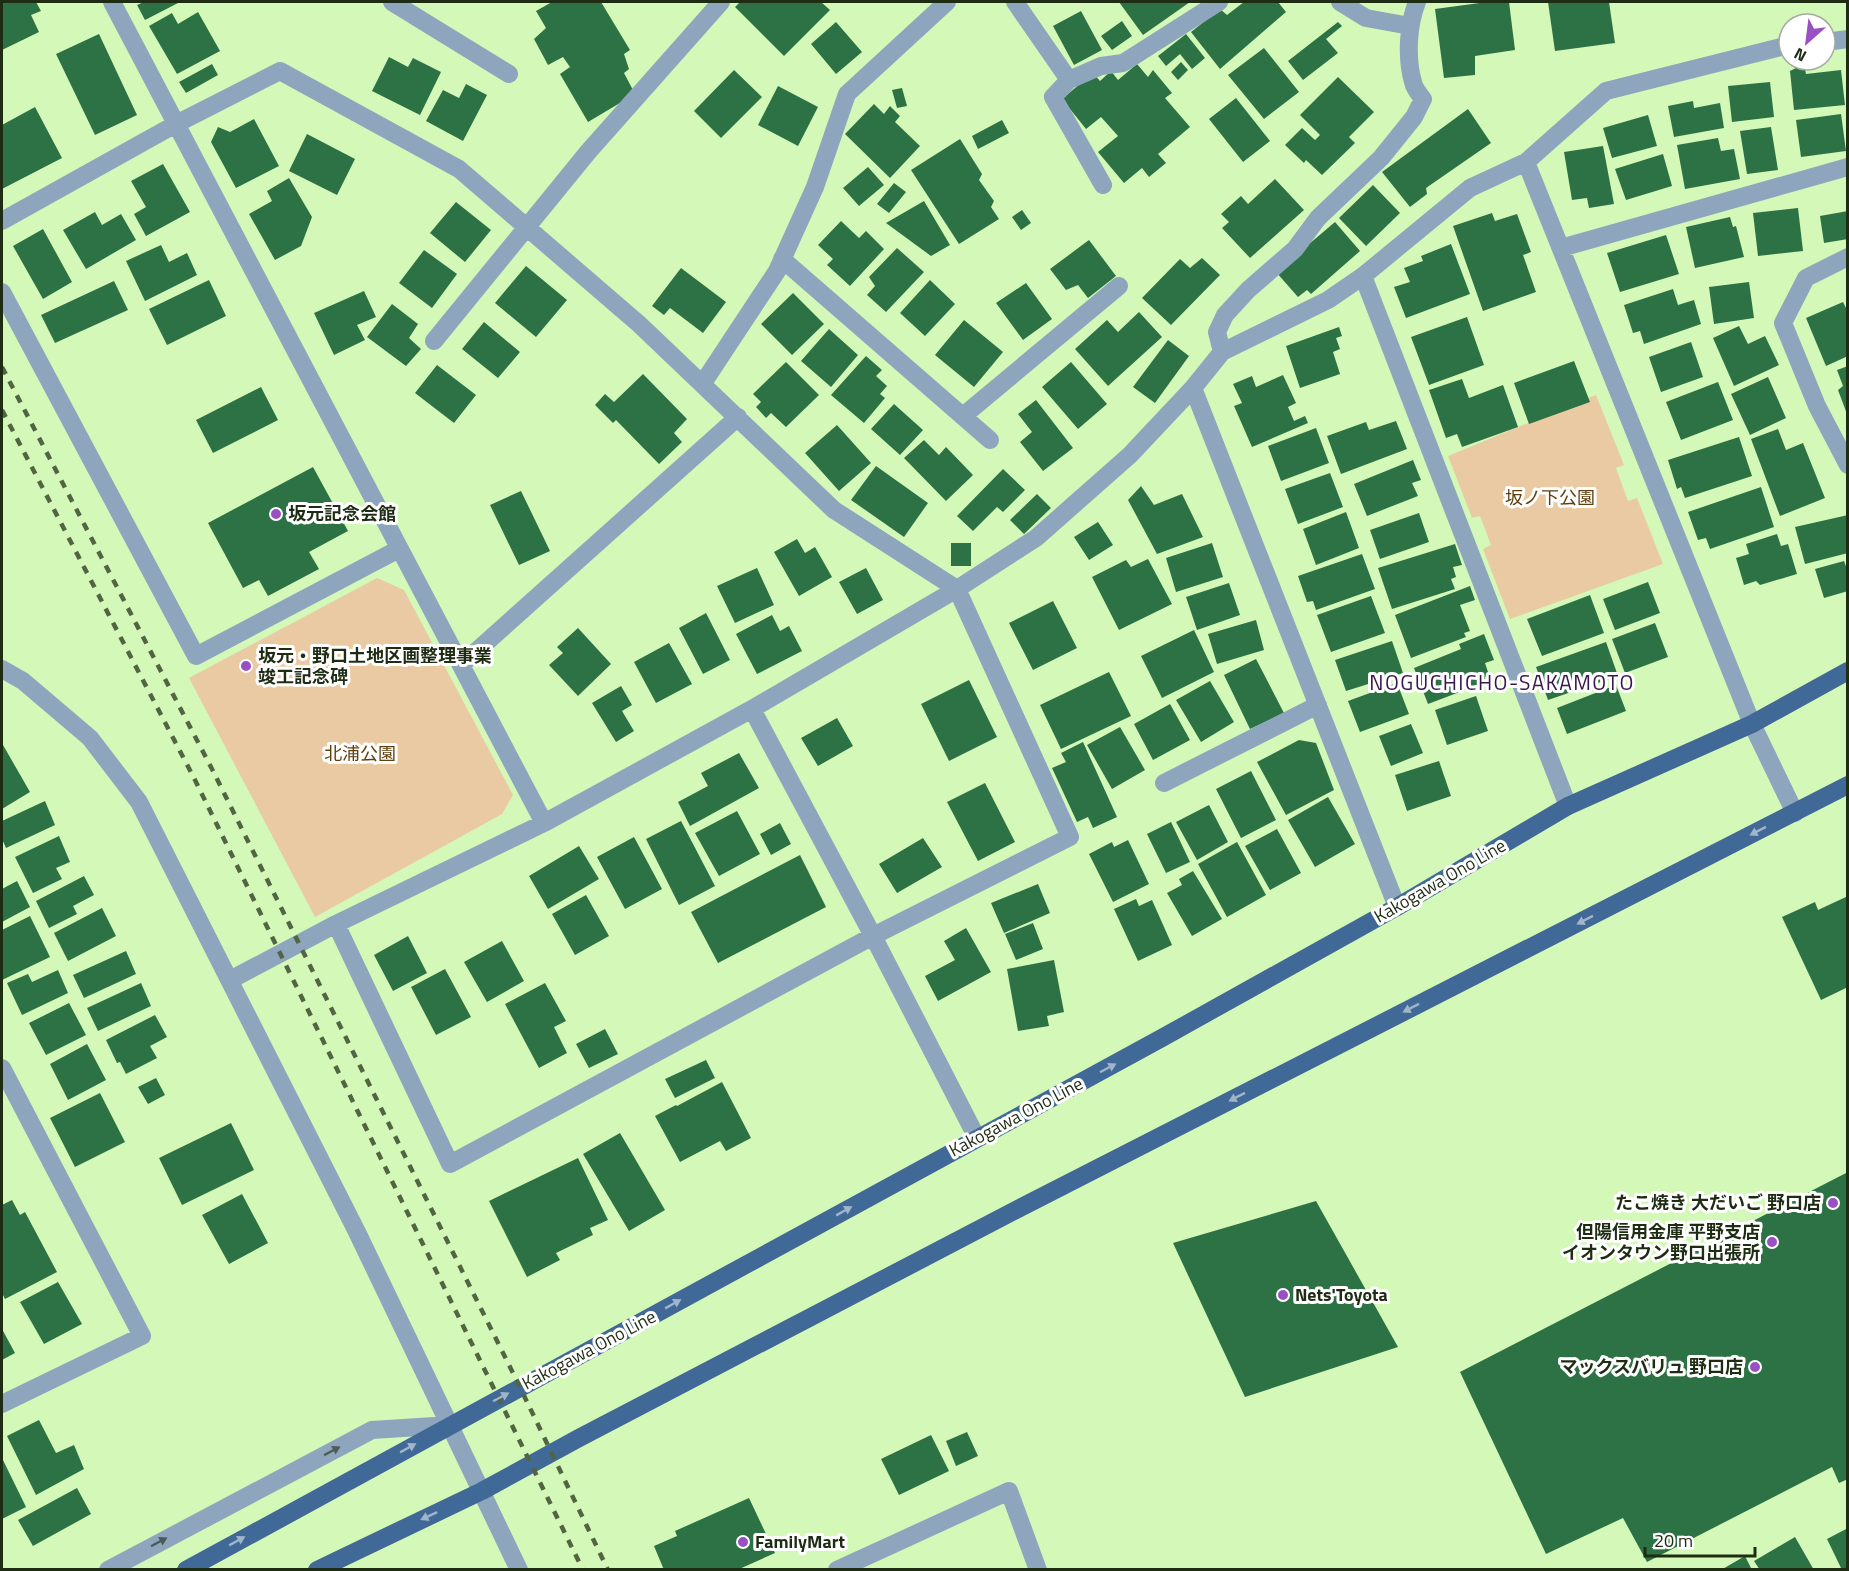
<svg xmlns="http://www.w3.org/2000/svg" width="1849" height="1571" viewBox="0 0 1849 1571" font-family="'Titillium Web','Noto Sans JP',sans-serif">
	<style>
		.green { fill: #eacaa3 }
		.building { fill: #2d7244 }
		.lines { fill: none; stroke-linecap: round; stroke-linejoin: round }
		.minor { stroke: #8ea5be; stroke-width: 18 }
		.major { stroke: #406997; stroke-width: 18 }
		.rail { stroke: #516542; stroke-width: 4.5; stroke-dasharray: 8 8; stroke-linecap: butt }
		.oneway { fill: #a0b4cb }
		.oneway2 { fill: #4b5c58 }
		.poi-dot { fill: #9950c2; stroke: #fff; stroke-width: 2 }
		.labels { text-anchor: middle; stroke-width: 6; stroke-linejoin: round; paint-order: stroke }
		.park-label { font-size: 18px; fill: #613f0c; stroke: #fff }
		.poi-label { font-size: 18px; font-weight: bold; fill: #1f2c14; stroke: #fff; text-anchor: start }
		.street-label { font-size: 18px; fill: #1f2c14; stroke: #fff }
		.quarter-label { font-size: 21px; letter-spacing: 1.5px; fill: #39164c; stroke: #fff }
	</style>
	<rect width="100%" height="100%" fill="#d4f8b8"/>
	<path class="green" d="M1596 395 1624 465 1616 468 1628 501 1637 498 1663 564 1510 619 1483 549 1491 545 1480 516 1472 518 1448 456Z
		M377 578 404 590 513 795 502 814 315 917 189 678Z"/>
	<path class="building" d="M2 2H36L41 11 31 15 39 32 2 50Z
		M144 2H180L145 20 137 5Z
		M552 2H601L630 50 624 54 629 69 624 73 635 94 588 122 560 74 570 67 563 57 548 65 534 39 546 28 536 11Z
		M740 2H821L830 10 784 56 735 7Z
		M1119 2H1190L1143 35Z
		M1244 2H1278L1286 12 1220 69 1191 32 1220 9 1227 15Z
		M1487 2H1509L1515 50 1475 56V75L1444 78 1435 9Z
		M1548 2H1609L1615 43 1555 51Z
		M1081 11 1102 50 1074 65 1053 26Z
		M198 12 220 51 177 74 149 26 172 13 178 24Z
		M1122 21 1132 36 1112 50 1101 36Z
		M836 22 862 52 836 74 811 44Z
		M1338 22 1342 26 1326 39 1338 53 1303 80 1288 61Z
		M99 34 137 115 95 135 56 54Z
		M1186 34 1205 58 1192 69 1180 54 1166 66 1158 56Z
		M1264 48 1299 92 1264 119 1228 75Z
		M389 57 408 67 413 58 441 72 420 115 372 91Z
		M1181 62 1188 70 1178 80 1171 72Z
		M212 64 218 75 186 93 179 82Z
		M1137 64 1148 77 1153 70 1172 93 1165 98 1190 127 1158 154 1166 163 1149 177 1142 168 1124 183 1098 152 1118 136 1101 117 1086 129 1062 99 1093 73 1100 81 1111 71 1118 80Z
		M1804 64 1806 74 1841 70 1845 105 1794 110 1790 71Z
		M734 70 762 97 721 138 694 111Z
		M1338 77 1374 112 1349 137 1355 143 1322 175 1306 160 1304 163 1285 145 1302 128 1315 140 1320 135 1300 115Z
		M1770 82 1774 117 1732 122 1728 86Z
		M466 84 487 95 463 141 426 121 443 90 459 98Z
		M778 86 818 107 798 146 758 125Z
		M902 88 907 106 897 108 892 90Z
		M1236 98 1270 141 1243 162 1209 119Z
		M1693 101 1694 108 1720 103 1724 128 1674 137 1668 106Z
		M874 104 884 114 890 106 900 116 895 122 920 146 890 178 845 134Z
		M35 107 62 158 2 189V125Z
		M1468 109 1491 143 1426 188 1427 194 1410 207 1382 172Z
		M1841 114 1846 151 1801 157 1796 120Z
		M1648 115 1657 146 1612 158 1603 128Z
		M254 119 279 166 236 188 211 142 218 127 230 132Z
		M1002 120 1009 133 978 149 972 136Z
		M1771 127 1778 170 1747 174 1740 131Z
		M307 134 355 159 337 195 289 171Z
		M1718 138 1721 151 1734 149 1740 179 1685 189 1677 145Z
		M960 139 982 174 979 180 994 201 991 207 999 219 959 244 911 170Z
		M1603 146 1614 204 1589 208 1587 198 1572 200 1564 152Z
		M1663 154 1672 186 1626 200 1615 169Z
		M163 164 190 212 146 236 134 214 146 207 131 181Z
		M868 167 884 185 859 206 843 188Z
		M289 178 312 217 301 246 275 260 249 214 272 201 267 191Z
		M1275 179 1304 210 1250 258 1222 228 1229 222 1221 214 1241 196 1248 204Z
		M894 183 906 192 889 213 877 204Z
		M1373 185 1400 213 1366 246 1339 218Z
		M924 201 950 245 931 256 886 223Z
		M456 202 491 230 465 262 430 233Z
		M1798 208 1803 251 1758 256 1753 213Z
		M1022 210 1031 223 1021 230 1012 217Z
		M1848 211V239L1824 243 1820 216Z
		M95 212 102 225 121 214 136 240 86 269 63 230Z
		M1492 213 1495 221 1517 214 1531 252 1523 255 1536 292 1483 311 1453 226Z
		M1730 217 1733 227 1736 226 1744 257 1695 268 1686 227Z
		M841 221 859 238 866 231 884 249 850 286 827 265 833 259 818 245Z
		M1335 222 1360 251 1311 294 1307 290 1298 297 1276 272Z
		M43 229 72 282 43 299 13 246Z
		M1666 235 1679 274 1620 292 1607 253Z
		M1089 240 1116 276 1088 298 1078 285 1066 290 1050 269Z
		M1451 244 1470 294 1406 318 1394 287 1410 282 1404 268 1423 261 1421 256Z
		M161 245 169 262 187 253 197 275 145 301 126 261Z
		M897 248 924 272 886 312 867 295 875 286 869 277Z
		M424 250 457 274 432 308 399 283Z
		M1202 258 1220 275 1171 325 1142 298 1180 259 1190 268Z
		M526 266 567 300 536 337 495 303Z
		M681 268 726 302 703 333 670 308 664 315 652 306Z
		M209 280 226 316 167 345 149 309Z
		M930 280 955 304 925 336 900 313Z
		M114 281 128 310 55 343 41 315Z
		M1749 282 1754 318 1714 324 1709 287Z
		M1026 283 1052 319 1023 340 996 303Z
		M1673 289 1678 305 1694 300 1701 324 1644 344 1640 331 1633 333 1624 305Z
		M364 291 376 317 357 325 365 340 334 355 314 313Z
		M793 293 824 324 792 355 761 324Z
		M1843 302 1848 312V356L1826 366 1806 318Z
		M392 304 418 324 409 338 421 349 406 366 367 337Z
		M1139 312 1162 337 1108 386 1075 349 1107 320 1118 332Z
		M1467 317 1484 365 1429 385 1411 337Z
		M964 320 1003 352 974 387 935 355Z
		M484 322 520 352 498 378 462 349Z
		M1739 326 1748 344 1765 336 1779 365 1734 386 1713 338Z
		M1339 327 1342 336 1336 338 1340 349 1333 352 1340 374 1300 388 1286 346Z
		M829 329 858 355 831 387 801 361Z
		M1168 340 1189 356 1155 403 1133 387Z
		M1691 342 1703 377 1661 392 1649 357Z
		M866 356 882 370 876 376 887 386 880 394 885 398 864 423 831 395Z
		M1574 361 1590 402 1529 424 1514 383Z
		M786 362 819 395 786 427 771 413 766 418 756 407 761 402 753 394Z
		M1071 362 1107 404 1078 429 1042 387Z
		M437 365 476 395 454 423 415 393Z
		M1848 366V414H1847L1838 390 1843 386 1837 370Z
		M643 374 687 419 674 433 682 442 659 464 616 420 613 423 595 405 605 394 614 402Z
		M1283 375 1296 403 1288 407 1294 421 1305 416 1308 423 1252 447 1234 406 1242 403 1233 384 1252 376 1256 387Z
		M1768 377 1786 418 1750 435 1731 394Z
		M1462 379 1469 398 1503 385 1518 427 1462 447 1457 434 1446 438 1429 390Z
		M1718 382 1733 420 1681 440 1666 402Z
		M261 387 278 420 213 453 196 420Z
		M1036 400 1073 448 1043 471 1020 442 1032 432 1018 414Z
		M894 404 923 430 900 455 871 429Z
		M1396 421 1407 449 1341 474 1327 436 1366 422 1369 430Z
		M837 425 871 463 839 491 805 453Z
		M1316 428 1329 463 1281 481 1268 446Z
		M1778 429 1786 450 1803 443 1825 498 1780 516 1751 439Z
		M1739 437 1752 476 1685 498 1681 487 1677 489 1668 460Z
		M924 440 939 455 946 447 973 475 946 501 904 458Z
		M1413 460 1421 480 1412 483 1418 496 1367 516 1354 484Z
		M876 466 928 503 904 537 851 500Z
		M313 467 348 531 309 552 319 569 268 596 259 580 243 588 208 523Z
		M1003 469 1025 490 1003 512 997 507 973 531 957 516Z
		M1330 473 1343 507 1298 524 1285 489Z
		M1141 486 1154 505 1182 494 1203 537 1157 554 1128 500Z
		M1761 487 1774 527 1710 549 1706 538 1698 540 1688 512Z
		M521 491 550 551 519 565 490 505Z
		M1037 494 1051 508 1024 534 1010 520Z
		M1346 512 1359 548 1316 565 1303 529Z
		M1419 513 1429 542 1380 559 1370 530Z
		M1848 515V553L1805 564 1795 527Z
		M1098 522 1113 545 1089 560 1074 537Z
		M1777 534 1781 546 1788 544 1797 574 1760 585 1756 581 1744 585 1736 558 1749 554 1746 544Z
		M797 539 805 553 815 547 832 577 799 596 774 552Z
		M951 543H971V566H951Z
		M1212 543 1223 577 1176 592 1166 558Z
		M1455 544 1462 565 1453 567 1456 577 1451 579 1455 589 1392 609 1378 568Z
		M1362 554 1375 589 1316 610 1313 601 1307 602 1298 576Z
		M1148 559 1172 604 1119 630 1092 577 1126 560 1131 567Z
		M1844 561 1848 572V591L1824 598 1815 569Z
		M757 568 774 605 735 623 717 586Z
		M866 568 883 600 857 614 839 582Z
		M1648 582 1660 613 1615 630 1603 599Z
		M1229 583 1240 615 1197 630 1186 597Z
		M1470 586 1475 600 1460 605 1470 631 1464 633 1466 637 1411 658 1395 615Z
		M1590 595 1604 633 1542 656 1527 619Z
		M1371 596 1385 633 1331 652 1317 615Z
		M1053 601 1077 648 1033 670 1009 623Z
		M706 613 730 660 703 674 679 628Z
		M772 615 780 631 789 626 802 651 757 674 736 634Z
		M1256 620 1264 650 1217 664 1208 634Z
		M1655 623 1668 657 1625 673 1612 639Z
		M578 628 611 664 578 696 549 665 563 653 557 647Z
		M1194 630 1214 672 1162 698 1141 656Z
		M1484 634 1494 660 1485 663 1489 675 1485 677 1486 682 1428 704 1414 668 1461 649 1459 644Z
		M1392 641 1403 673 1346 691 1335 660Z
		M1606 642 1618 676 1548 700 1536 667Z
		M669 643 692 684 656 703 634 662Z
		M1256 659 1284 713 1250 729 1224 675Z
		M1109 672 1131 716 1061 749 1040 705Z
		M969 680 997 737 949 761 921 704Z
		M1210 681 1234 722 1201 742 1176 700Z
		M1397 683 1409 714 1360 732 1348 701Z
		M1616 685 1626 711 1567 734 1557 708Z
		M621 686 632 705 622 711 634 731 616 742 592 703Z
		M1476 696 1488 731 1447 745 1435 710Z
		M1170 704 1190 740 1153 760 1134 724Z
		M837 718 853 746 818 766 801 738Z
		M1411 724 1423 753 1391 766 1379 736Z
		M1120 727 1145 770 1112 789 1087 745Z
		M1299 740 1316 743 1334 790 1286 815 1257 762Z
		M1083 742 1117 817 1093 828 1088 817 1077 822 1052 768 1066 762 1061 753Z
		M3 745 30 792 2 809V746Z
		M739 753 759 788 690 826 678 802 708 786 701 773Z
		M1439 761 1451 796 1407 811 1395 775Z
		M1251 771 1276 820 1241 838 1216 789Z
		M985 783 1015 842 978 861 947 802Z
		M1328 797 1355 844 1315 867 1288 820Z
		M45 801 55 825 6 848 2 839V821Z
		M1209 805 1228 842 1197 860 1176 822Z
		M737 811 760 854 719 876 695 833Z
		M681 821 715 886 679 905 646 839Z
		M1171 822 1190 862 1166 873 1147 834Z
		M780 823 791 844 771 855 760 834Z
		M1277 829 1301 873 1270 890 1245 846Z
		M59 836 70 862 56 868 62 879 33 893 15 857Z
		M634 837 662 889 625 909 597 857Z
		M923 838 942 867 897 893 879 864Z
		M1128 840 1149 884 1113 902 1089 854 1112 842 1114 847Z
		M1237 842 1266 895 1227 917 1198 864Z
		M579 846 599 879 548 909 529 876Z
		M800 855 826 907 718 963 691 912Z
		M1193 871 1222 919 1192 936 1167 893 1182 885 1179 879Z
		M84 876 94 895 73 906 77 914 49 928 36 901Z
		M17 881 30 907 2 922V889Z
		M1038 884 1050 913 1004 933 991 903Z
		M586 895 609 936 575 955 552 914Z
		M1848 896V987L1821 1000 1782 917 1815 902 1818 910Z
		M1136 899 1139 906 1152 900 1172 945 1138 961 1114 909Z
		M102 908 116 936 68 961 54 933Z
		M30 916 50 957 2 980V930Z
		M1033 923 1043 949 1016 960 1005 934Z
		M966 928 991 972 938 1001 925 976 955 960 944 941Z
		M408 936 427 973 393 991 374 955Z
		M502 941 524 981 487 1002 464 962Z
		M126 951 136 974 84 998 73 975Z
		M1054 960 1064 1012 1047 1016 1049 1026 1018 1031 1007 969Z
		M445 969 471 1017 436 1035 411 987Z
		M58 970 68 993 22 1015 7 983 28 974 32 982Z
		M141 983 151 1006 98 1031 87 1008Z
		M545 983 566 1021 554 1027 567 1053 539 1068 505 1004Z
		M69 1003 86 1035 46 1055 29 1023Z
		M155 1015 167 1037 150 1046 157 1058 126 1074 120 1062 117 1063 106 1040Z
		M605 1029 618 1054 589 1068 576 1044Z
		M87 1044 106 1080 68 1100 50 1064Z
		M706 1060 715 1078 675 1098 665 1079Z
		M156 1078 165 1095 148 1104 138 1087Z
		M722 1082 751 1138 726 1151 720 1141 680 1162 655 1116 676 1105 677 1106Z
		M100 1093 125 1142 75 1167 50 1118Z
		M231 1123 254 1170 182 1205 159 1158Z
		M620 1133 665 1210 629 1231 583 1154Z
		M578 1158 608 1220 590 1228 593 1235 556 1253 560 1260 527 1277 489 1201Z
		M1848 1172V1479L1839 1483 1832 1467 1647 1562 1623 1518 1546 1554 1460 1372Z
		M242 1194 268 1243 229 1264 202 1215Z
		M12 1200 20 1215 25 1212 57 1272 5 1299 2 1293V1205Z
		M1316 1201 1398 1347 1245 1397 1173 1243Z
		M58 1282 82 1324 44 1344 20 1302Z
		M2 1329 15 1353 2 1360Z
		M39 1420 56 1453 74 1445 84 1469 36 1495 7 1436Z
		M967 1432 978 1456 956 1466 946 1441Z
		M931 1435 949 1471 899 1495 881 1459Z
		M2 1458 26 1507 2 1519Z
		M77 1488 91 1514 33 1546 18 1520Z
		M749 1498 775 1553 737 1570H664L654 1546 677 1536 675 1531Z
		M1848 1528V1570H1842L1827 1539Z
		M1795 1537 1814 1570H1760L1754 1561Z
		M1745 1556 1752 1570H1721Z"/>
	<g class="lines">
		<path class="minor" d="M112 2 544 823
			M392 2 509 74
			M1015 2 1069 80 1101 66 1123 63 1219 2
			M1340 2 1366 18 1410 26
			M1825 42 1848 39
			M1069 80 1053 97 1103 185
			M1526 162 1752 724 1795 813
			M2 221 176 124 280 71 459 169 639 324 834 510 957 589 1070 837 873 936 450 1164 336 924 544 823 752 709 957 589 1036 538 1130 455 1193 388 1222 352 1328 300 1363 276 1470 188 1526 162 1606 91 1789 45
			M1561 248 1848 167
			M1848 257 1806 278 1783 323 1817 406 1848 465
			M782 259 990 440
			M1363 276 1568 806
			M2 292 196 656 399 549
			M434 341 588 152 721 2
			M1222 352 1217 332 1225 315 1248 290 1295 249 1318 218 1381 158 1414 117 1423 99C1419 94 1414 88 1413 82 1406 57 1408 25 1417 2
			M703 383 777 271 815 187 847 94 947 2
			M1193 388 1397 907
			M963 416 1119 286
			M461 665 738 417
			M2 669 23 681 90 738 139 802 357 1232 519 1570
			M752 709 873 936 977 1138
			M1164 783 1318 705
			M230 980 336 924
			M2 1068 142 1336 2 1404
			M108 1570 372 1430 450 1425
			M837 1570 1009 1491 1038 1570"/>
		<path class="major" d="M186 1570 1160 1039 1397 907 1568 806 1752 724 1848 671
			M317 1570 482 1491 579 1438 1014 1211 1848 785"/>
		<path class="rail" d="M2 367 212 769 516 1379 608 1570
			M2 410 194 778 583 1570"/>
	</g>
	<defs><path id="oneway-solid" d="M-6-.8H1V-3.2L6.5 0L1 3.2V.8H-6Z" transform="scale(1.5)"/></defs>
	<g class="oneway">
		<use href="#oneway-solid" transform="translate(1758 831) rotate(153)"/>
		<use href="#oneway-solid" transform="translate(1585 920) rotate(153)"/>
		<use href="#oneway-solid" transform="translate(1411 1008) rotate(153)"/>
		<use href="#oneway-solid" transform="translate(1108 1068) rotate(-28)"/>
		<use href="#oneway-solid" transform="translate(1237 1097) rotate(153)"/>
		<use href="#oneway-solid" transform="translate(844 1211) rotate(-29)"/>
		<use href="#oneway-solid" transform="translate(673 1304) rotate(-29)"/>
		<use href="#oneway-solid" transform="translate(501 1397) rotate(-28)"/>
		<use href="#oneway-solid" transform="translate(408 1448) rotate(-29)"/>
		<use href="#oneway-solid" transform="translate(429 1516) rotate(155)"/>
		<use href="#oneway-solid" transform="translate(237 1541) rotate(-29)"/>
	</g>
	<g class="oneway2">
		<use href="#oneway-solid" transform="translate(332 1451) rotate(-28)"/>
		<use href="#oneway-solid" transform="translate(159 1542) rotate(-28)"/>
	</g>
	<g class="poi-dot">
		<circle cx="276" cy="514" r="6"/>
		<circle cx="246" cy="666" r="6"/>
		<circle cx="1833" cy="1203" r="6"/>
		<circle cx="1772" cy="1242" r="6"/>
		<circle cx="1283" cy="1295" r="6"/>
		<circle cx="1755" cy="1367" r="6"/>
		<circle cx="743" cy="1542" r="6"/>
	</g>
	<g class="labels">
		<g class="park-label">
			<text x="1550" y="504">坂ノ下公園</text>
			<text x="360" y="760">北浦公園</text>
		</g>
		<g class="poi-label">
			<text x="288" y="520">坂元記念会館</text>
			<text x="258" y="662">坂元・野口土地区画整理事業<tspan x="258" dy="21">竣工記念碑</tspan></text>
			<text x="1821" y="1209" text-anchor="end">たこ焼き 大だいご 野口店</text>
			<text x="1760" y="1238" text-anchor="end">但陽信用金庫 平野支店<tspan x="1760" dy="21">イオンタウン野口出張所</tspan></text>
			<text x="1295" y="1301">Nets'Toyota</text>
			<text x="1743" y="1373" text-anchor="end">マックスバリュ 野口店</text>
			<text x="755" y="1548">FamilyMart</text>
		</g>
		<g class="street-label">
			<text transform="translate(1440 881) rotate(-30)" y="6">Kakogawa Ono Line</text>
			<text transform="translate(1016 1117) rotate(-28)" y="6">Kakogawa Ono Line</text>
			<text transform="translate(589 1350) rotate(-28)" y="6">Kakogawa Ono Line</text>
		</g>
		<g class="quarter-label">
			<text x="1502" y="690">NOGUCHICHO-SAKAMOTO</text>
		</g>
	</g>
	<rect width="1849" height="1571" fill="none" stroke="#1f2c14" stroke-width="6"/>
	<g transform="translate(1807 42) rotate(208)"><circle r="28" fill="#ffffff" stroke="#a5aba1" stroke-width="1.5"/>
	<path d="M0-4.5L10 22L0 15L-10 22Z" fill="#9950c2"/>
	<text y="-9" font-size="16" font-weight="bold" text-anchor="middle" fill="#1f2c14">N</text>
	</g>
	<path d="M1645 1547v9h110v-9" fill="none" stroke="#1f2c14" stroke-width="3"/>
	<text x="1654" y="1547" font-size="18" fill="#1f2c14" stroke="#ffffff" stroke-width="4.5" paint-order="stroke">20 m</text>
</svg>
